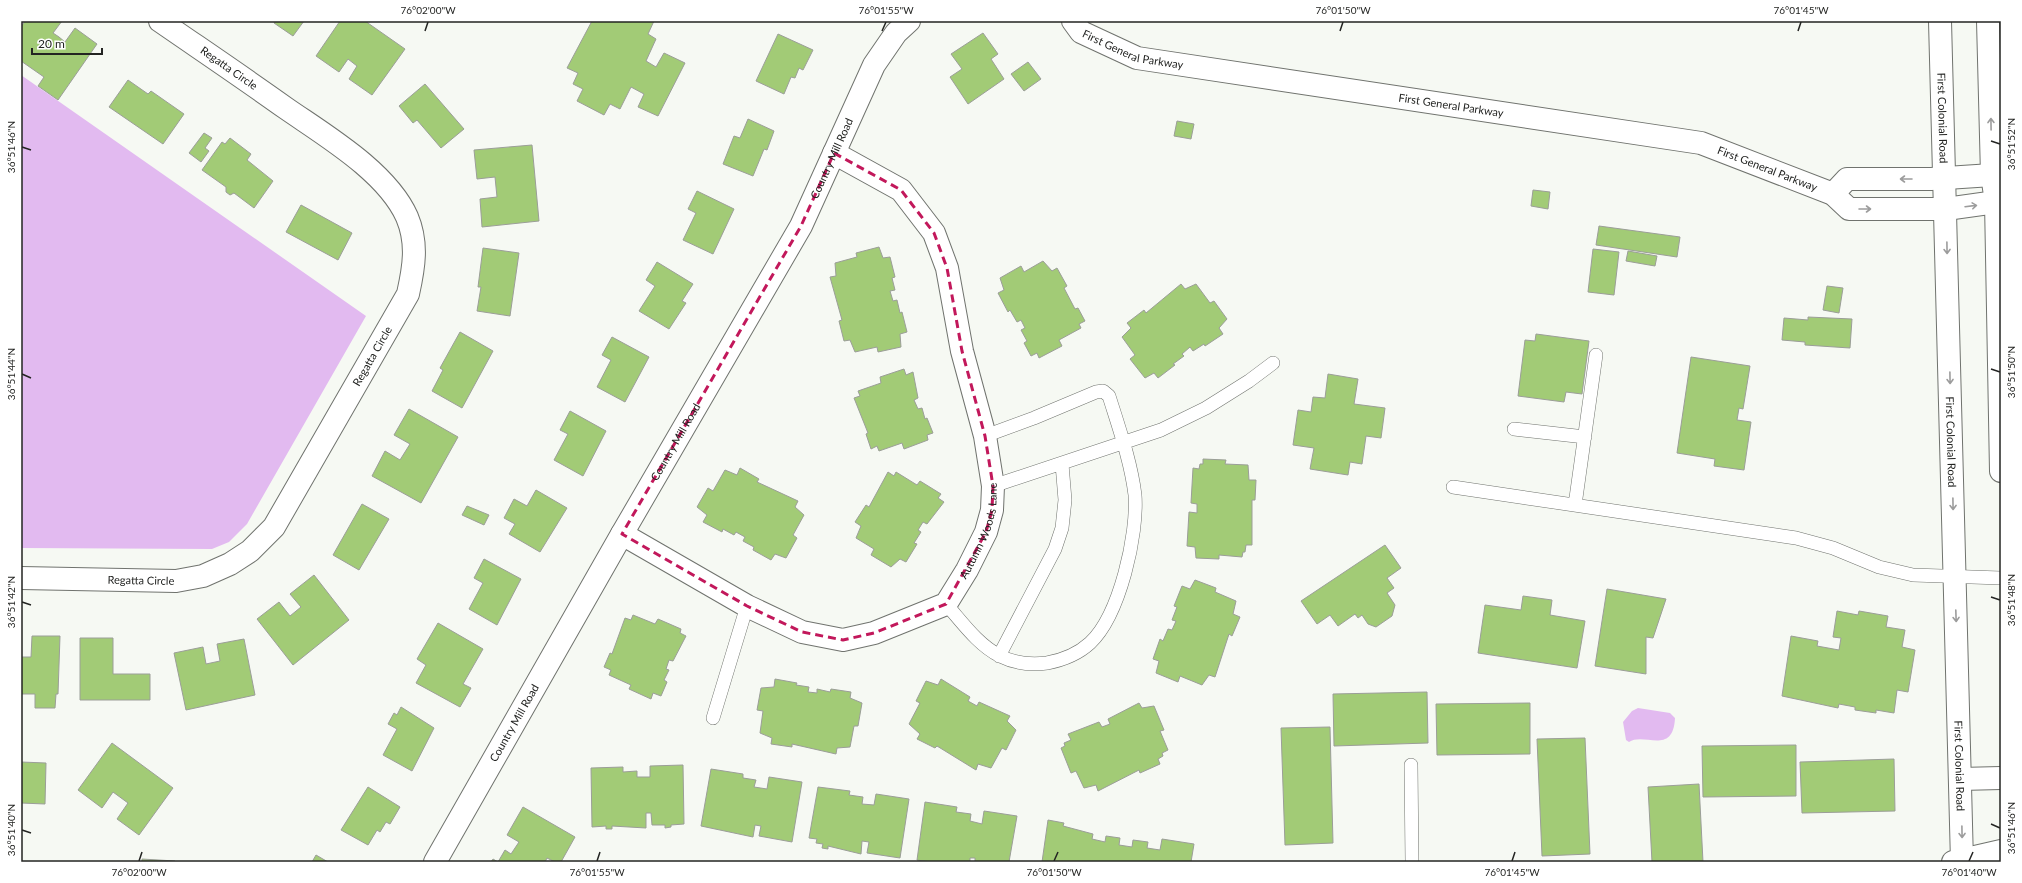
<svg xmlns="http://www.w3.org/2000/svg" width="2022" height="883" viewBox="0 0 2022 883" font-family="Lato,sans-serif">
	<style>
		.green { fill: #e2baf0 }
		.building { fill: #a2cb76; stroke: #9b9e98 }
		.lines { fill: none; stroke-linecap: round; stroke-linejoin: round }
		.lane-casing { stroke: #70736e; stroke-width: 14 }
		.street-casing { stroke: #70736e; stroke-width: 24 }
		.secondary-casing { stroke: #70736e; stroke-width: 24 }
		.lane { stroke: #fff; stroke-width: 13 }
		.street { stroke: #fff; stroke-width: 22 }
		.secondary { stroke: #fff; stroke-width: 22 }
		.oneway { stroke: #9c9c9c }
		.marked { fill: none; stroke: #c2185b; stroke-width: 3; stroke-dasharray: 8 5; stroke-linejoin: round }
		.ticks { fill: none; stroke: #232422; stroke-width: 1.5 }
		.labels { text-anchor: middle; stroke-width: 3; stroke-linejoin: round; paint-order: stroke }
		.street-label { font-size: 11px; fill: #232422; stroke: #fff }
		.neatline { fill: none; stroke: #232422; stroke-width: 1.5 }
		.ticks-label { font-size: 10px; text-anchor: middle; fill: #232422 }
	</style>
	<rect width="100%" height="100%" fill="#f6f9f3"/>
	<path class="green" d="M21 75 366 316 247 524 229 542 212 549 21 548Z
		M1638 708 1670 713 1675 718C1673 756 1644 732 1629 742L1626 740 1623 722 1632 711Z"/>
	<path class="building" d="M25 21H62L53 33 59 37 65 42 75 28 97 44 58 100 38 86 44 77 21 61V27Z
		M275 21H304L293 36 274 23Z
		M340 21H365L405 49 372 95 349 79 357 66 348 59 339 72 316 56Z
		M592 21H654L648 34 656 39 646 61 656 67 664 53 685 63 658 116 638 107 644 94 631 87 620 109 610 104 604 115 577 101 583 89 573 84 578 73 567 68Z
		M983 33 998 54 991 59 1004 79 968 104 950 77 962 69 951 54Z
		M778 34 813 50 803 70 799 68 795 78 791 77 784 94 756 81Z
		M1028 62 1041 79 1024 91 1011 74Z
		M128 80 148 94 151 91 184 114 163 144 109 107Z
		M425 84 464 129 441 148 417 120 413 123 399 106Z
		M748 119 774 131 767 150 764 149 753 176 723 164 734 136 740 138Z
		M1177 121 1194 124 1191 139 1174 136Z
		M204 133 212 138 205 148 209 151 201 162 189 153Z
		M230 138 251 154 247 160 273 181 254 208 234 193 230 195 226 192V187L202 170 222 142 225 144Z
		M532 145 539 221 482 227 480 199 497 197 495 177 477 179 474 150Z
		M1533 190 1550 192 1548 209 1531 206Z
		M697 191 734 209 713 254 683 240 696 213 688 209Z
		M301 205 352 233 338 260 286 232Z
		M1599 226 1680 237 1677 257 1596 245Z
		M879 247 883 258 890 257 895 277 892 278 895 290 890 291 893 301 897 300 900 313 902 312 907 332 900 334 901 347 878 352 877 347 855 352 850 340 844 341 839 321 842 320 830 277 836 276 835 263 857 257 856 253Z
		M483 248 519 253 510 316 477 311 481 287H478Z
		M1593 249 1619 252 1614 295 1588 292Z
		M1628 251 1657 256 1655 266 1626 261Z
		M1043 261 1052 271 1057 268 1067 286 1064 288 1075 309 1078 308 1085 321 1079 324 1081 328 1059 340 1062 346 1039 358 1037 353 1031 356 1024 343 1027 341 1021 330 1025 328 1021 320 1017 322 1010 310 1008 312 998 293 1004 290 1000 278 1021 266 1024 272Z
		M657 262 693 284 682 301 686 303 669 329 639 311 655 286 646 280Z
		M1181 284 1185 289 1196 284 1210 303 1214 301 1227 319 1219 328 1223 334 1205 346 1204 344 1193 351 1190 347 1182 354 1184 356 1173 364 1175 365 1158 378 1154 373 1145 378 1130 359 1135 355 1122 337 1131 328 1127 323 1144 310 1146 313Z
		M1827 286 1843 288 1839 313 1823 310Z
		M1808 317 1852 319 1850 348 1805 345V342L1782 340 1784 318 1808 320Z
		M460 332 493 351 462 408 432 391 443 370 440 368Z
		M1536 334 1589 341 1582 394 1566 392 1564 402 1518 396 1525 340 1535 341Z
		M612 337 649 357 625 402 597 387 611 360 602 355Z
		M1691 357 1750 366 1743 409 1739 408 1737 420 1751 422 1744 470 1714 466 1715 459 1677 453Z
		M904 369 906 375 913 372 918 398 914 400 918 409 922 408 925 419 927 418 933 433 927 435 928 440 904 449 902 443 879 451 877 446 871 449 866 434 868 433 854 398 860 396 858 391 881 383 880 377Z
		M1328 374 1358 379 1354 404 1385 408 1381 438 1366 436 1362 464 1350 462 1348 475 1310 469 1314 448 1293 445 1298 410 1311 412 1313 397 1325 398Z
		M409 409 458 437 421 503 372 476 385 451 400 460 410 444 394 435Z
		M570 411 606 431 583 476 554 460 568 434 560 430Z
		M1203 459 1226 460 1225 464 1248 465 1249 480H1256L1255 500H1252V545H1246L1245 552H1243L1242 557 1219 555V559L1196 558 1195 547 1187 546 1189 512 1197 513V504L1191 503 1193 468 1199 469 1200 464H1203Z
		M740 468 759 479 757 482 798 501 795 507 804 515 793 535 797 538 786 558 775 554 771 560 753 550 754 547 743 541 745 537 736 532 734 535 723 529 722 532 703 522 707 515 697 507 708 488 713 491 725 470 737 475Z
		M888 472 894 476 896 472 917 485 920 481 941 494 938 498 944 502 927 524 923 522 918 530 921 532 914 543 917 544 906 562 900 559 891 567 871 555 874 549 856 538 861 526 855 522 866 505 869 507Z
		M536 490 567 508 540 552 509 534 515 524 504 518 514 499 527 506Z
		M362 504 389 519 359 570 333 555Z
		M467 506 489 515 484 525 462 515Z
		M1385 545 1401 568 1387 578 1394 588 1387 593 1395 605 1392 616 1376 627 1368 624 1362 615 1358 618 1355 614 1338 626 1330 615 1317 624 1301 601Z
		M484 559 521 579 497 625 469 609 483 583 474 578Z
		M314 575 349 620 293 665 257 619 279 602 290 616 301 607 290 594Z
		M1195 580 1216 588 1215 592 1236 601 1233 614 1240 617 1232 636 1229 634 1215 677 1209 675 1202 685 1180 676 1178 682 1156 673 1159 661 1153 659 1160 639 1163 641 1168 629 1172 630 1176 621 1172 620 1177 607 1174 606 1182 586 1190 589Z
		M1607 589 1666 599 1653 638 1646 637V674L1595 666Z
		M1523 596 1552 600 1550 615 1585 621 1577 668 1478 653 1485 605 1521 610Z
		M1837 611 1858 615 1859 611 1888 616 1886 627 1905 630 1902 647 1915 650 1908 692 1897 690 1894 713 1876 710V713L1855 710V707L1839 704 1838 708 1782 696 1791 636 1818 641 1817 646 1839 650 1841 638 1833 637Z
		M633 615 655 624 658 619 681 629 680 633 686 636 673 661 669 660 666 669 669 670 664 680 667 682 661 696 653 693 651 699 629 689 631 685 609 675 611 670 604 667 610 653 612 654 625 618 631 620Z
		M438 623 483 649 463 684 471 688 460 707 416 683 426 665 417 659Z
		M32 636H60L58 694H56L55 708H35V694H21V657H31Z
		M80 638H113V674H150V700H80Z
		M244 639 255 695 186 710 174 653 203 647 206 664 220 661 217 644Z
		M775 679 797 683 796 685 809 687 808 692 817 693V689L830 692 831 689 851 692 850 698 862 703 858 726H854L850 747 837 748 836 754 792 744V747L771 744 772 738 760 733 763 711 757 710 761 688 774 687Z
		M941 679 970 697 968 701 977 706 979 702 1010 716 1007 721 1016 730 1006 750 1002 748 991 768 978 764 976 770 937 746 935 748 917 739 920 734 909 724 920 703 916 701 926 681 938 685Z
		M1427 692 1428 743 1334 746 1333 694Z
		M1139 703 1142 708 1154 706 1164 730 1160 731 1168 750 1162 753 1163 756 1158 759 1160 764 1140 773 1139 770 1098 791 1096 785 1084 788 1076 771 1071 773 1061 748 1065 746 1064 743 1071 740 1068 734 1099 722 1102 727 1110 724 1108 719Z
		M1530 703V754L1437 755 1436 704Z
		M401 707 434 728 412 771 383 755 397 729 388 724 394 713 397 715Z
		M1330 727 1333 843 1285 845 1281 728Z
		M1585 738 1590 854 1542 856 1537 739Z
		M112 743 173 788 139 835 117 819 128 803 113 792 102 808 78 790Z
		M1796 745V796L1703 797 1702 746Z
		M1894 759 1895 811 1802 813 1800 762Z
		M21 762 46 763 45 804 21 803Z
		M683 765 684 824 671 825V827L665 828V825H652L651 813H646V828L612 826V829H606V826L592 827 591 768 623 767V772L637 771V777H650V766Z
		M711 769 743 774V778L756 780 754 787 767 789 769 777 802 782 792 842 759 836 761 826 755 825 753 837 701 826Z
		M1699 784 1703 862H1652L1648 787Z
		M368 787 400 807 390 824 386 822 380 832 377 830 368 845 341 830Z
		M818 787 850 791 849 795 863 797 862 804 874 805 876 794 909 799 900 858 867 853 869 842 862 841 861 854 828 846V849L822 848 823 844 816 843 817 839 809 838Z
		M925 802 957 807 956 812 971 814 970 821 982 824 984 811 1017 816 1009 862H975V858H970V862H931L917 860Z
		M523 807 575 837 561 862H555L547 858 545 862H491L493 859 498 862 505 850 511 854 519 842 507 835Z
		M1048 820 1064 823 1063 826 1093 834 1092 839 1105 842 1106 836 1120 838 1119 845 1132 847 1133 840 1148 842 1147 848 1160 850 1162 839 1194 844 1191 862H1042Z
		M316 855 328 862H312Z
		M142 859 175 861V862H142Z"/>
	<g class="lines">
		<g class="lane-casing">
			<path id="lane" d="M1514 429 1585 437
				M993 486 1161 430 1206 408 1249 381 1273 363
				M1453 487 1796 538 1833 548 1879 567 1913 575 2001 578
				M1575 505 1596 355
				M946 604C962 622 978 645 1000 656 1014 663 1031 665 1047 663 1063 660 1078 654 1090 643 1120 615 1138 534 1135 495 1131 462 1119 428 1109 396L1103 391 1096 392 1034 418 985 436
				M999 656 1055 549 1062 528 1065 500 1062 464
				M713 718 747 606
				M1411 765 1412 862"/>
		</g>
		<g class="street-casing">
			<g id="street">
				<path id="s1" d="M1073 21 1081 32 1137 58 1701 143 1833 194 1849 209H1946L1996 202"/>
				<path d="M1833 194 1847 179H1931L1992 175"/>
				<path id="s2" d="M622 534 747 606 802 632 843 640 874 633 946 604 967 570 986 532 992 510 993 486 985 436 962 351 947 268 934 233 901 190 834 153"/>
				<path id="s3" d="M21 578 176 581 203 576 230 564 250 551 274 527 408 294C414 267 418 243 407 217 387 172 326 136 287 109 245 79 202 50 160 21"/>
				<path d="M1960 779 2001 778"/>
				<path id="s4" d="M435 862 622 534 801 226 874 65 896 33 909 21"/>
				<path d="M1953 862 2001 851"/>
			</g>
		</g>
		<g class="secondary-casing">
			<g id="secondary">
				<path id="s5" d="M1940 21 1962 862"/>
				<path d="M1988 21 1992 175 1996 202 2001 471"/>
			</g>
		</g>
		<use href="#lane" class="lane"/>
		<use href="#street" class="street"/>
		<use href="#secondary" class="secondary"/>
	</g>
	<defs><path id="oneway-shaft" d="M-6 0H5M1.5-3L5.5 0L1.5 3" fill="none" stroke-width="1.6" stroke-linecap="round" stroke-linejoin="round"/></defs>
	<g class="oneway">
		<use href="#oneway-shaft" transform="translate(1991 124) rotate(-91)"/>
		<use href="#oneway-shaft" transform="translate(1906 179) rotate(-180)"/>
		<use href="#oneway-shaft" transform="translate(1971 206) rotate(-7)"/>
		<use href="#oneway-shaft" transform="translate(1865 209)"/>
		<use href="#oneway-shaft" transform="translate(1947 248) rotate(89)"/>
		<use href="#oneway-shaft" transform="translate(1950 378) rotate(89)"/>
		<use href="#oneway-shaft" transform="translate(1953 504) rotate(89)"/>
		<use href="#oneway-shaft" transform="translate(1956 616) rotate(88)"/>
		<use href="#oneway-shaft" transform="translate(1962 832) rotate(89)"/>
	</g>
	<path class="marked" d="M834 153 901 190 934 233 947 268 962 351 985 436 993 486 992 510 986 532 946 604 874 633 843 640 802 632 747 606 622 534 801 226Z"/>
	<path class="ticks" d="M425 31 428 22M882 31 886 22M1340 31 1343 22M1798 31 1801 22M1991 141 2000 144M22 147 31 150M1991 369 2000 372M22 374 31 378M1991 597 2000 600M22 602 31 605M1991 824 2000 828M22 830 31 833M139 861 142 852M597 861 600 852M1054 861 1058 852M1512 861 1515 852M1969 861 1973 852"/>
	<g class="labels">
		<g class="street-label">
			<text dy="4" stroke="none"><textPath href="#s1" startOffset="69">First General Parkway</textPath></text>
			<text transform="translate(229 68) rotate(35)" y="4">Regatta Circle</text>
			<text dy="4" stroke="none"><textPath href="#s1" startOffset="393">First General Parkway</textPath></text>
			<text dy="4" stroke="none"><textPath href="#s5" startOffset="97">First Colonial Road</textPath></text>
			<text dy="4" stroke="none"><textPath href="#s4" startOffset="808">Country Mill Road</textPath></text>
			<text dy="4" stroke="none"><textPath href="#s1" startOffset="717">First General Parkway</textPath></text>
			<text dy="4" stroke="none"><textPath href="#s3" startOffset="467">Regatta Circle</textPath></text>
			<text dy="4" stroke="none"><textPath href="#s5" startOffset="421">First Colonial Road</textPath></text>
			<text dy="4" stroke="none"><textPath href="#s4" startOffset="484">Country Mill Road</textPath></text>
			<text dy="4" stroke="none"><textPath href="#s2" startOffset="438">Autumn Woods Lane</textPath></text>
			<text dy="4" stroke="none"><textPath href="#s3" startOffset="120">Regatta Circle</textPath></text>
			<text dy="4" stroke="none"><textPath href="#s4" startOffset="160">Country Mill Road</textPath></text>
			<text dy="4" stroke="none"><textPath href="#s5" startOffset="745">First Colonial Road</textPath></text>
		</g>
	</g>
	<rect width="2022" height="883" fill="none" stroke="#ffffff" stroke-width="44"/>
	<path d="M32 48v6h70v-6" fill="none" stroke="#232422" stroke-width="2"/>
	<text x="38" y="48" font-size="12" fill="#232422" stroke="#ffffff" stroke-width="3" paint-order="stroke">20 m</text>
	<rect x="22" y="22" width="1978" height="839" class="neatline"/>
	<g class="ticks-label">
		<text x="428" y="14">76°02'00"W</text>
		<text x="886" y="14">76°01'55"W</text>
		<text x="1343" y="14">76°01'50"W</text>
		<text x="1801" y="14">76°01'45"W</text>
		<text transform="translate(2011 144) rotate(-90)" y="4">36°51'52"N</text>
		<text transform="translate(11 147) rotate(-90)" y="4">36°51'46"N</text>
		<text transform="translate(2011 372) rotate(-90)" y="4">36°51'50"N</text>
		<text transform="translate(11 374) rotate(-90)" y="4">36°51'44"N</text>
		<text transform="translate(2011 600) rotate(-90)" y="4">36°51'48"N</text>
		<text transform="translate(11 602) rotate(-90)" y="4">36°51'42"N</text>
		<text transform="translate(2011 828) rotate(-90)" y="4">36°51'46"N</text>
		<text transform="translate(11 830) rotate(-90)" y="4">36°51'40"N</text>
		<text x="139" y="876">76°02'00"W</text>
		<text x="597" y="876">76°01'55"W</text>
		<text x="1054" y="876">76°01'50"W</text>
		<text x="1512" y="876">76°01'45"W</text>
		<text x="1969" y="876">76°01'40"W</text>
	</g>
</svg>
